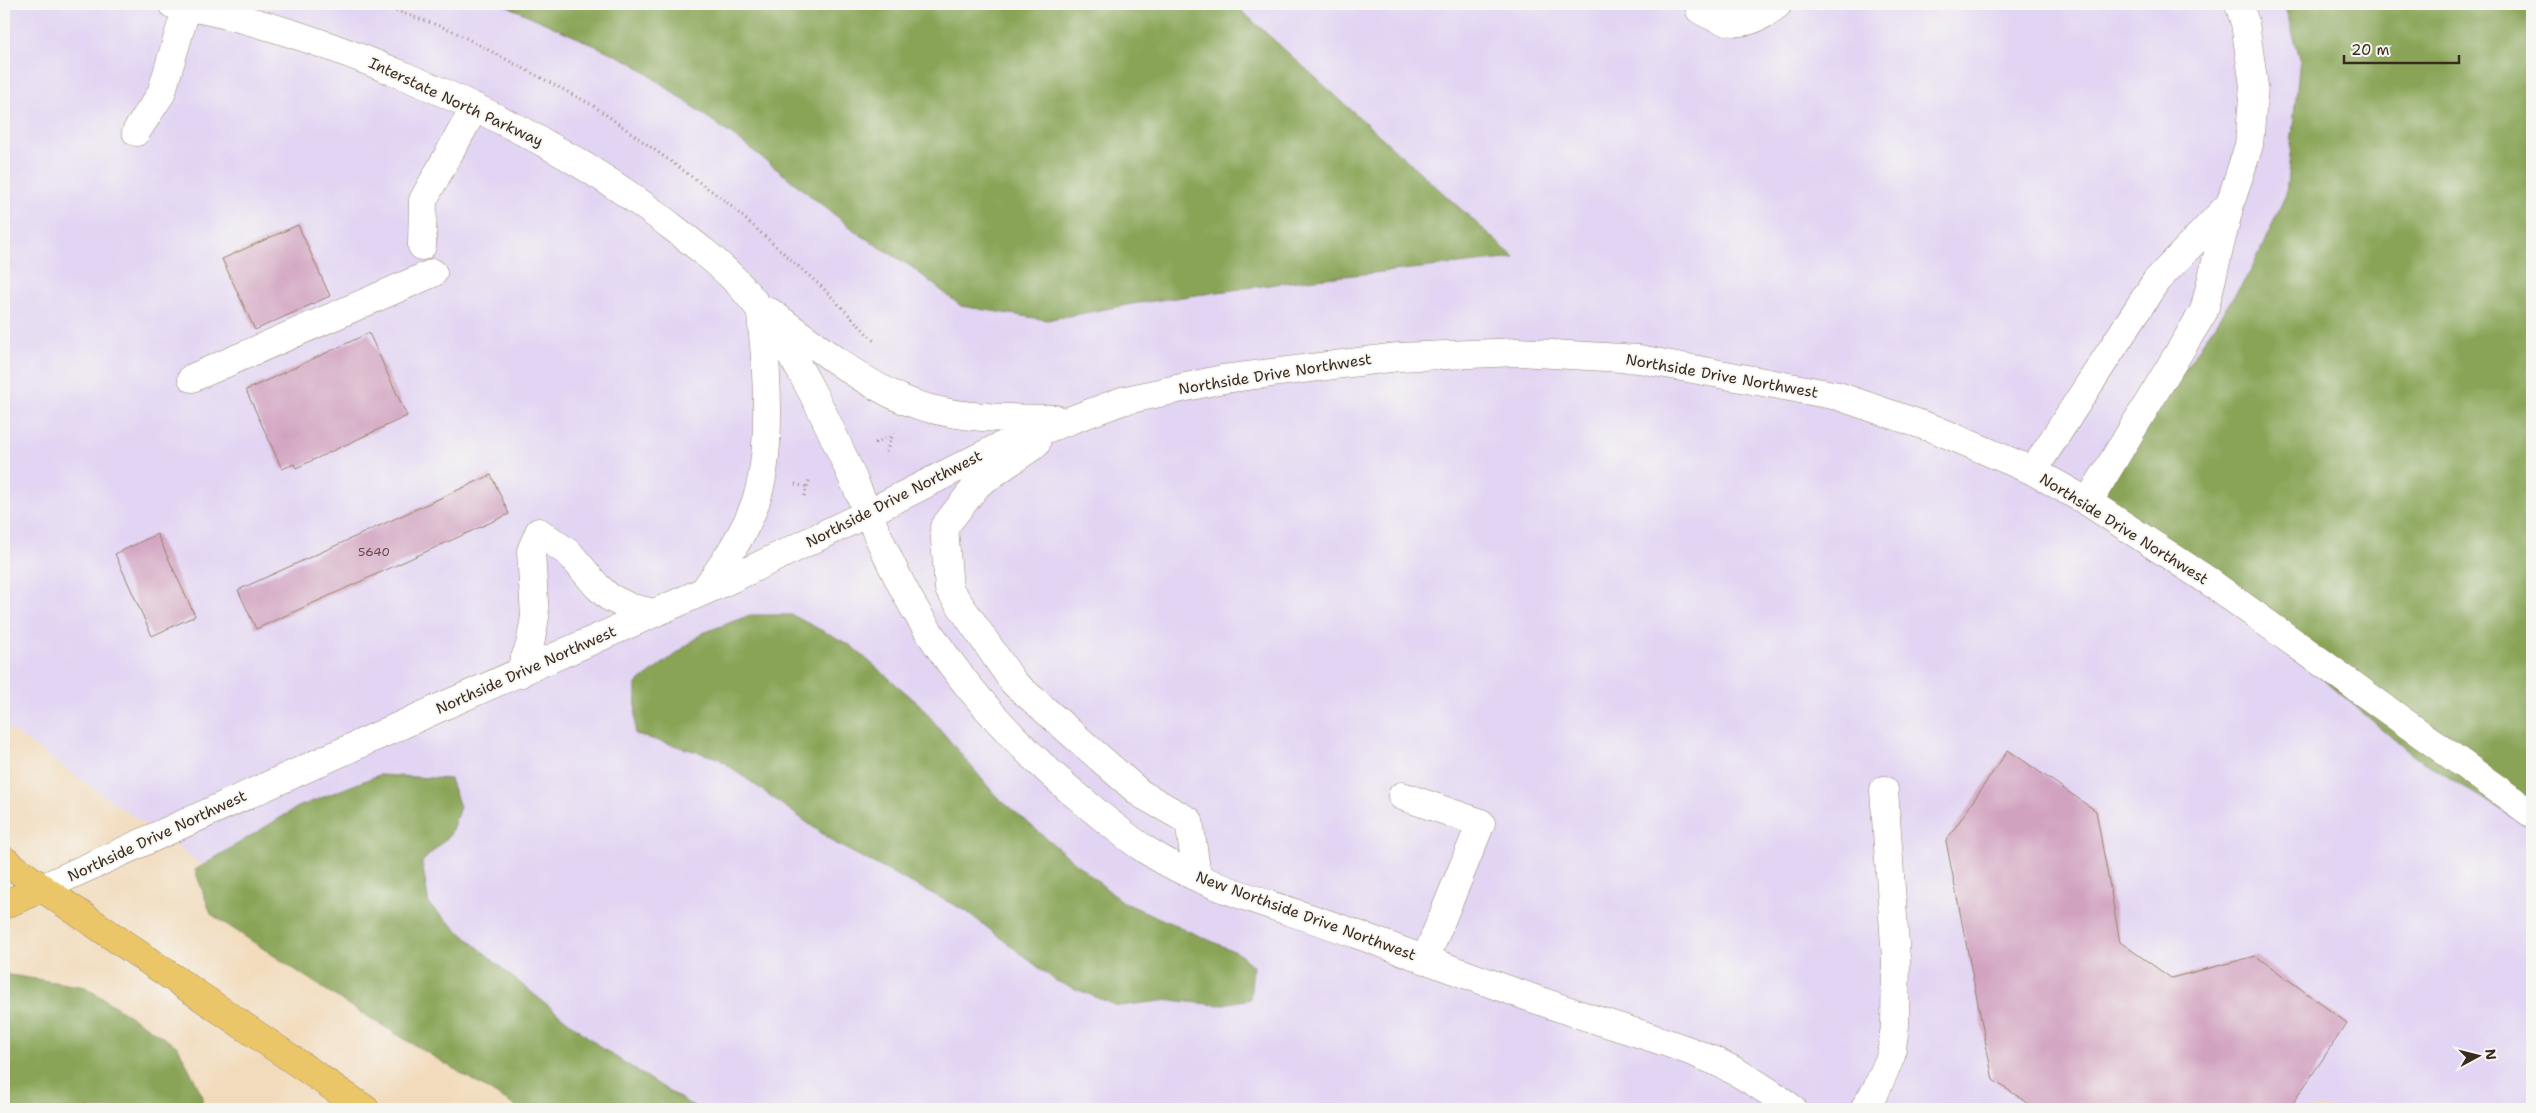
<svg xmlns="http://www.w3.org/2000/svg" width="2536" height="1113" viewBox="0 0 2536 1113" font-family="'Shantell Sans',sans-serif">
	<style>
		.built { fill: #e2d4f3 }
		.forest { fill: #89a456; stroke: #62673a }
		.building { fill: #d1a2c0 }
		.lines { fill: none; stroke-linecap: round; stroke-linejoin: round }
		.minor-casing { stroke: #96826d; stroke-width: 29 }
		.major-casing { stroke: #96826d; stroke-width: 29 }
		.highway-casing { stroke: #96826d; stroke-width: 29 }
		.path { stroke: #96826d; stroke-width: 3; stroke-dasharray: 1 4; stroke-linecap: butt }
		.minor { stroke: #fff; stroke-width: 28 }
		.major { stroke: #ebc669; stroke-width: 28 }
		.highway { stroke: #ebc669; stroke-width: 28 }
		.labels { text-anchor: middle; stroke-width: 4; stroke-linejoin: round; paint-order: stroke }
		.number-label { font-size: 12px; fill: #604846 }
		.street-label { font-size: 15px; fill: #3b2a1e; stroke: #f6f6f2 }
	</style>
	<rect width="100%" height="100%" fill="#f6f6f2"/>
	<filter id="ink" filterUnits="userSpaceOnUse"><feTurbulence type="fractalNoise" baseFrequency=".02" numOctaves="2"/><feDisplacementMap in="SourceGraphic" scale="10" xChannelSelector="R" yChannelSelector="G"/><feConvolveMatrix kernelMatrix="1 2 1 2 8 2 1 2 1" color-interpolation-filters="sRGB"/></filter>
	<filter id="wash" filterUnits="userSpaceOnUse"><feTurbulence type="fractalNoise" baseFrequency=".0096" numOctaves="4" result="noise"/><feDisplacementMap in="SourceGraphic" scale="20" xChannelSelector="R" yChannelSelector="G"/><feGaussianBlur stdDeviation="1.12" result="paint"/><feColorMatrix in="noise" values="0 0 0 0 0 0 0 0 0 0 0 0 0 0 0 0 0 1.4 0 .05"/><feComposite in="paint" operator="in"/></filter>
	<g filter="url(#wash)">
		<rect width="100%" height="100%" fill="#f2dbbc"/>
		<path class="built" d="M4 4H503L631 62 750 148 859 234 913 268 961 306 1047 320 1132 304 1297 281 1515 258 1234 4H2284L2300 58 2286 194 2252 269 2415 757 2532 828V1109H548L4 725Z"/>
		<path class="forest" d="M503 4H1234L1515 258 1297 281 1132 304 1047 320 961 306 913 268 859 234 750 148 631 62Z
			M2284 4H2532V828L2415 757 2103 492 2252 269 2286 194 2300 58Z
			M750 615H792L850 645 919 704 996 796 1121 901 1238 953 1253 966 1250 999 1218 1005 1170 1000 1118 1006 1056 981 966 911 838 845 718 758 635 734 636 684 703 633Z
			M379 775 450 779 460 807 450 835 422 862 429 905 511 976 603 1049 697 1109H520L347 1004 211 914 195 870 298 807Z
			M4 974 85 987 178 1047 203 1097 200 1109H4Z"/>
		<g id="blocks">
			<path class="building" d="M298 225 330 296 255 330 222 259Z
				M369 333 407 416 296 468 294 464 282 469 246 390Z
				M491 475 509 514 256 629 238 590Z
				M157 534 195 616 152 636 115 554Z
				M2008 750 2096 811 2120 942 2171 978 2256 956 2347 1023 2289 1109H2037L1993 1080 1946 841Z"/>
		</g>
	</g>
	<g filter="url(#ink)">
		<use href="#blocks" fill-opacity="0" stroke="#96826d" stroke-width="1"/>
		<g class="lines">
			<g class="minor-casing">
				<path id="minor" d="M172 4C253 17 331 45 407 77 495 114 581 158 658 216 685 237 713 257 737 282 767 314 792 353 812 392 849 461 874 537 913 606 957 682 1021 751 1089 806 1107 821 1126 837 1146 850 1209 891 1286 908 1356 934 1430 961 1503 989 1578 1014 1620 1028 1664 1040 1705 1057 1736 1069 1766 1089 1793 1109
					M1700 10C1730 27 1751 27 1778 4
					M136 132 161 94 187 6
					M422 246 423 200 475 107
					M770 312C812 343 856 379 904 400 951 420 1006 418 1056 419
					M192 378 433 273
					M1036 444 978 484 944 527 949 589 1014 683 1141 794 1189 821 1197 876
					M2033 471 2156 281 2229 205
					M2088 502 2204 311 2230 204 2249 145 2254 86 2245 23 2239 4
					M704 591C722 565 741 539 753 509 774 459 767 369 761 315
					M519 674 530 645 535 617 531 551 539 532 570 554 597 586 609 597 629 607 654 613
					M1402 796 1481 823 1425 960
					M42 888 450 703 727 581 868 513 1001 446 1122 401 1223 379 1398 357 1518 352 1639 359 1838 396 1937 430 2033 471 2088 502 2207 580 2532 814
					M1864 1109 1876 1090 1891 1056 1895 1026 1896 959 1884 790"/>
			</g>
			<g class="major-casing">
				<path id="major" d="M4 905 42 888 365 1109"/>
			</g>
			<g class="highway-casing">
				<path id="highway" d="M4 860 42 888"/>
			</g>
			<path class="path" d="M377 4 451 30 594 106 724 200 824 289 876 343
				M875 443 892 435
				M886 452 894 432
				M795 484 807 487
				M804 496 810 478"/>
			<use href="#minor" class="minor"/>
			<use href="#major" class="major"/>
			<use href="#highway" class="highway"/>
		</g>
	</g>
	<g class="labels">
		<g class="number-label">
			<text x="374" y="556">5640</text>
		</g>
		<g class="street-label">
			<text transform="translate(456 102) rotate(25)" y="5">Interstate North Parkway</text>
			<text transform="translate(1275 374) rotate(-9)" y="5">Northside Drive Northwest</text>
			<text transform="translate(1722 376) rotate(10)" y="5">Northside Drive Northwest</text>
			<text transform="translate(894 499) rotate(-27)" y="5">Northside Drive Northwest</text>
			<text transform="translate(2124 529) rotate(32)" y="5">Northside Drive Northwest</text>
			<text transform="translate(526 670) rotate(-24)" y="5">Northside Drive Northwest</text>
			<text transform="translate(157 836) rotate(-25)" y="5">Northside Drive Northwest</text>
			<text transform="translate(1306 916) rotate(20)" y="5">New Northside Drive Northwest</text>
		</g>
	</g>
	<rect width="2536" height="1113" fill="none" stroke="#f6f6f2" stroke-width="20"/>
	<g transform="translate(2478 1056) rotate(83)" stroke="#f6f6f2" stroke-width="4" paint-order="stroke">
	<path d="M0-4L9 19L0 12L-9 19Z" fill="#3b2a1e"/>
	<text y="-8" font-size="14" font-weight="bold" text-anchor="middle" fill="#3b2a1e">N</text>
	</g>
	<path d="M2344 55v8h115v-8" fill="none" stroke="#3b2a1e" stroke-width="2.5"/>
	<text x="2351" y="55" font-size="15" fill="#3b2a1e" stroke="#f6f6f2" stroke-width="4" paint-order="stroke">20 m</text>
</svg>
